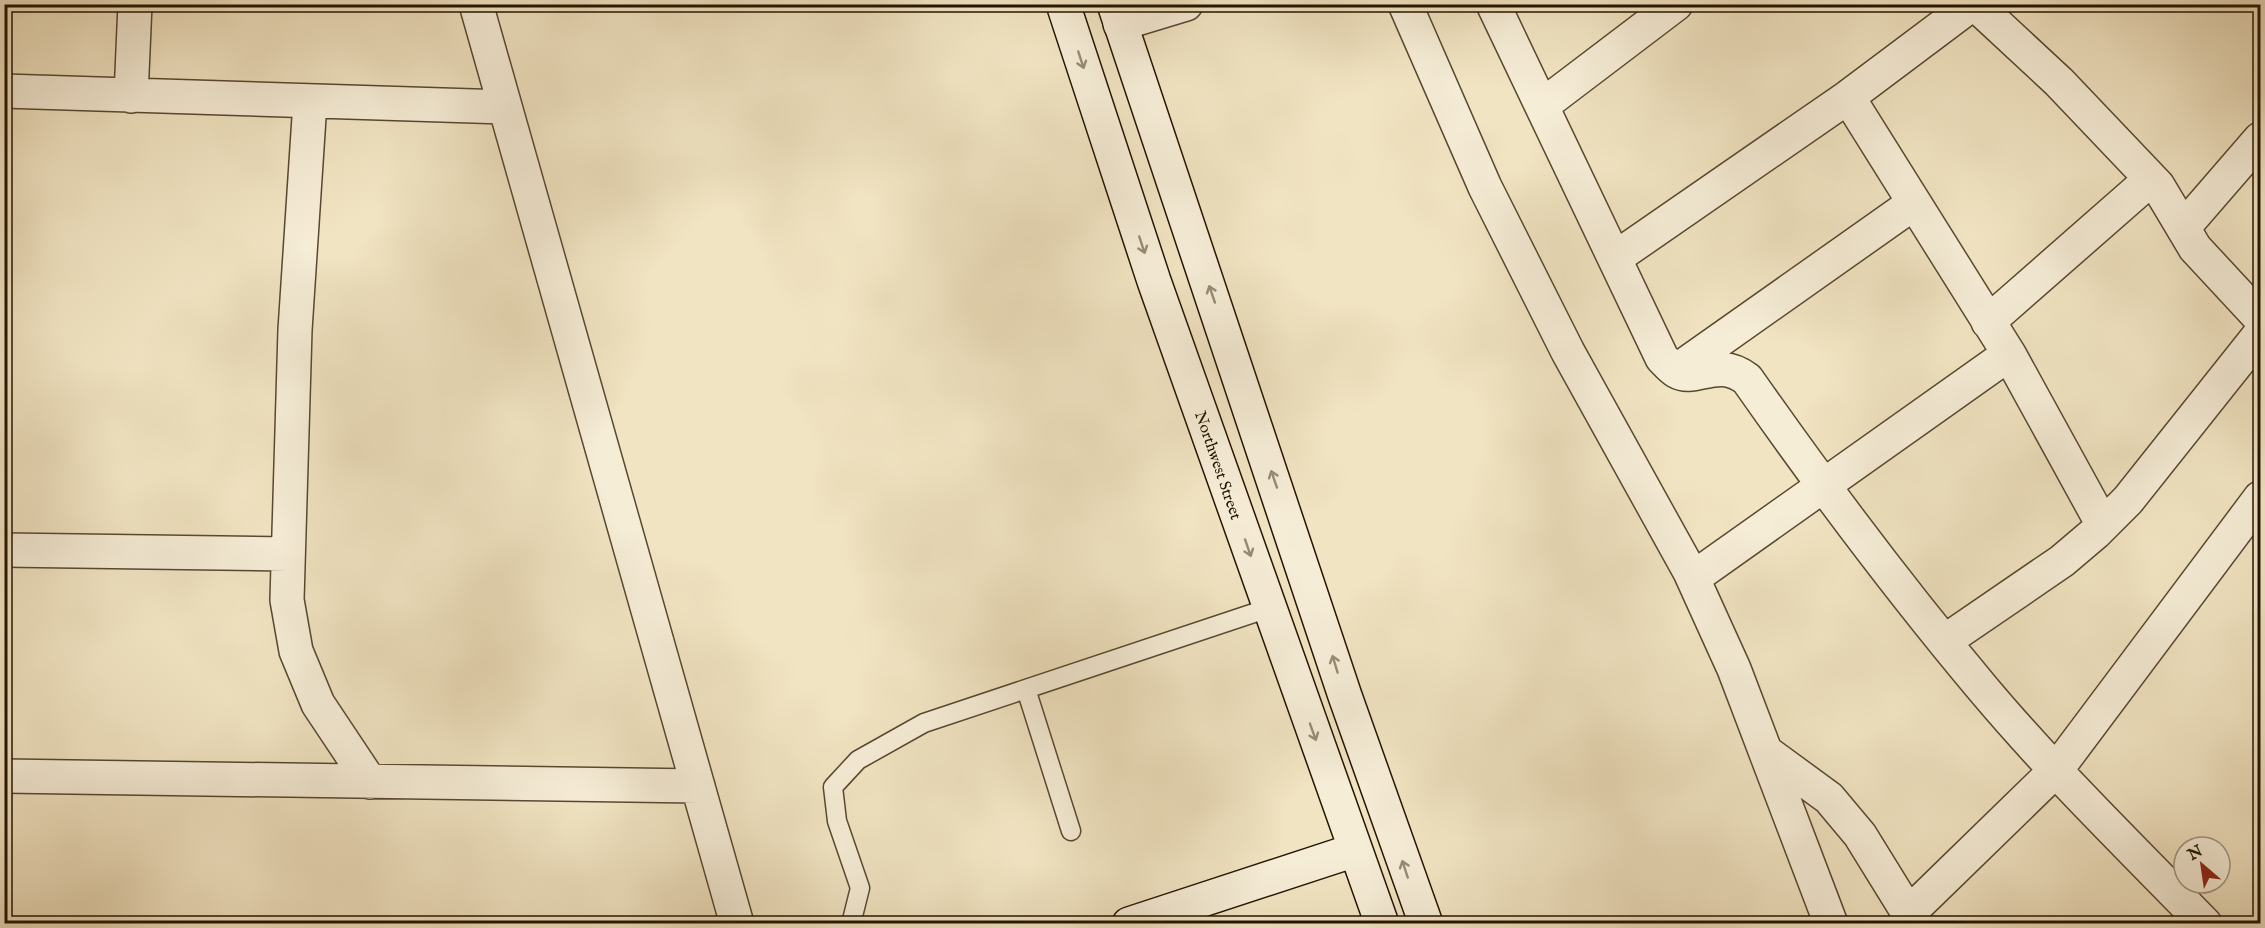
<svg xmlns="http://www.w3.org/2000/svg" width="2265" height="928" viewBox="0 0 2265 928" font-family="'IM FELL English',serif">
	<style>
		.lines { fill: none; stroke-linecap: round; stroke-linejoin: round }
		.lane-casing { stroke: #584830; stroke-width: 21 }
		.street-casing { stroke: #584830; stroke-width: 36 }
		.secondary-casing { stroke: #251400; stroke-width: 36 }
		.lane { stroke: #f6edd7; stroke-width: 18 }
		.street { stroke: #f6edd7; stroke-width: 33 }
		.secondary { stroke: #f6edd7; stroke-width: 33 }
		.oneway { stroke: #988b76 }
		.labels { text-anchor: middle; stroke-width: 4.5; stroke-linejoin: round; paint-order: stroke }
		.street-label { font-size: 16px; fill: #251400; stroke: #f6edd7 }
	</style>
	<rect width="100%" height="100%" fill="#f1e4c2"/>
	<filter id="stains"><feTurbulence type="fractalNoise" baseFrequency=".00333" numOctaves="4"/><feColorMatrix values="0 0 0 0 .2 0 0 0 0 .09 0 0 0 0 .02 0 0 0 .5 -.17"/></filter>
	<radialGradient id="worn" r=".72"><stop offset=".6" stop-color="#630" stop-opacity="0"/><stop offset="1" stop-color="#630" stop-opacity=".3"/></radialGradient>
	<g class="lines">
		<g class="lane-casing">
			<path id="lane" d="M1026 689 1071 831
				M851 924 860 888 837 821 833 787 858 760 924 723 1269 608"/>
		</g>
		<g class="street-casing">
			<path id="street" d="M476 4 737 924
				M1405 4 1485 187 1568 352 1690 572 1734 669 1831 924
				M1493 4 1662 358C1666 362 1671 368 1676 371 1696 383 1717 356 1747 379 1822 486 1900 590 1984 690 2053 772 2130 847 2205 924
				M1975 4 2059 82 2158 186 2195 248 2260 318
				M1120 24 1186 4
				M4 91 505 107
				M131 96 135 4
				M1848 97 2009 354 2103 525
				M310 102 295 330 287 600 296 651 318 704 370 782
				M1543 105 1676 4
				M2183 228 2260 139
				M1615 258 1848 97 1972 4
				M1988 322 2151 179
				M1676 371 1914 203
				M4 550 288 554
				M1693 578 2009 354
				M1945 641 2062 561 2095 533 2128 500 2260 334
				M1766 752 1829 798 1860 835 1915 924
				M4 776 698 786
				M1909 913 2057 769 2260 498"/>
		</g>
		<g class="secondary-casing">
			<path id="secondary" d="M1063 4 1154 281 1382 924
				M1114 4 1345 696 1426 924
				M1129 924 1355 850"/>
		</g>
		<use href="#lane" class="lane"/>
		<use href="#street" class="street"/>
		<use href="#secondary" class="secondary"/>
	</g>
	<defs><path id="oneway-shaft" d="M-6 0H5M1.5-3L5.5 0L1.5 3" fill="none" stroke-width="1.6" stroke-linecap="round" stroke-linejoin="round" transform="scale(1.5)"/></defs>
	<g class="oneway">
		<use href="#oneway-shaft" transform="translate(1081 60) rotate(72)"/>
		<use href="#oneway-shaft" transform="translate(1142 245) rotate(72)"/>
		<use href="#oneway-shaft" transform="translate(1212 294) rotate(-109)"/>
		<use href="#oneway-shaft" transform="translate(1274 479) rotate(-109)"/>
		<use href="#oneway-shaft" transform="translate(1248 548) rotate(71)"/>
		<use href="#oneway-shaft" transform="translate(1335 664) rotate(-107)"/>
		<use href="#oneway-shaft" transform="translate(1313 732) rotate(70)"/>
		<use href="#oneway-shaft" transform="translate(1405 869) rotate(-108)"/>
	</g>
	<g class="labels">
		<g class="street-label">
			<text transform="translate(1219 465) rotate(71)" y="6">Northwest Street</text>
		</g>
	</g>
	<rect width="2265" height="928" fill="none" stroke="#f1e4c2" stroke-width="24"/>
	<rect x="6" y="6" width="2253" height="916" fill="none" stroke="#251400" stroke-width="3"/>
	<rect x="12" y="12" width="2241" height="904" fill="none" stroke="#251400" stroke-width="1.5"/>
	<g transform="translate(2202 865) rotate(331)"><circle r="28" fill="#f6edd7" stroke="#a29681" stroke-width="1.5"/>
	<path d="M0-4.5L10 22L0 15L-10 22Z" fill="#8f2418"/>
	<text y="-9" font-size="16" font-weight="bold" text-anchor="middle" fill="#251400">N</text>
	</g>
	<rect width="100%" height="100%" filter="url(#stains)"/>
	<rect width="100%" height="100%" fill="url(#worn)"/>
</svg>
